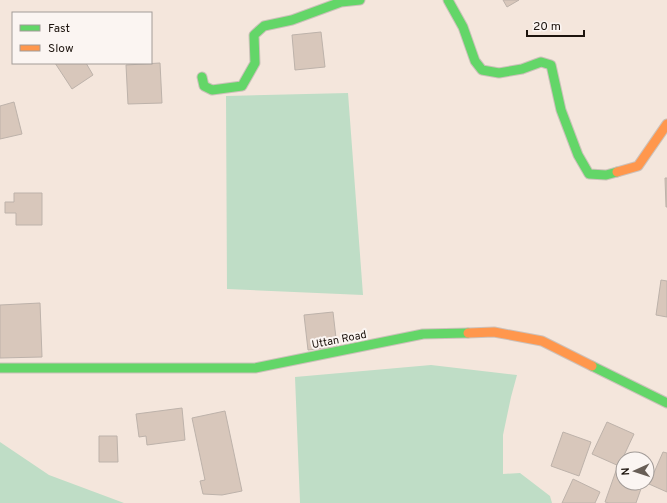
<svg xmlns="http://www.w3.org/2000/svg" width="667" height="503" viewBox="0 0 667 503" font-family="Overpass,sans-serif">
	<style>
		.green { fill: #bfddc6 }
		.building { fill: #d8c7bb; stroke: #bdb2aa }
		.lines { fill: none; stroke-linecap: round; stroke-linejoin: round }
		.fast-casing { stroke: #ccc1ba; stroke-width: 11 }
		.slow-casing { stroke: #ccc1ba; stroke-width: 11 }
		.fast { stroke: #63d668; stroke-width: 9 }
		.slow { stroke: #ff974d; stroke-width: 9 }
		.labels { text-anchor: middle; stroke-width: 4; stroke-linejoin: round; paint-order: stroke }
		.street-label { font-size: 11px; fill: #1d140e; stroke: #fbf5f2 }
	</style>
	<rect width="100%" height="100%" fill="#f4e6dc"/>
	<path class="green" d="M348 93 363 295 227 289 226 96Z
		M431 365 517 375 511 397 503 435V474L520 473 550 496 552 503H300L295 377Z
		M0 442 49 475 124 503H0Z"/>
	<path class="building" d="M503 0H519L507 7Z
		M321 32 325 67 295 70 292 35Z
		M55 63H86L93 75 72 89Z
		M160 63 162 103 128 104 126 65Z
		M14 102 22 134 0 139V106Z
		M665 178H667V207H666Z
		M14 193H42V225H16V213H5V202H14Z
		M661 280 667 281V317L656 315Z
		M40 303 42 357 0 358V305Z
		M333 312 337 347 308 350 304 315Z
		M182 408 185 440 147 445 146 436 139 437 136 414Z
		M225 411 242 491 222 495 203 494 200 481 205 480 192 418Z
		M607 422 634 434 619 466 592 454Z
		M563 432 591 442 579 476 551 466Z
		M99 436H117L118 462H99Z
		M663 452 667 453V492L649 484Z
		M617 468 623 470V483H643L636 503H609L605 502Z
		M573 479 600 492 595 503H562Z"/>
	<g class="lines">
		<g class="fast-casing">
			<path id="fast" d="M448 0 463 27 475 61 482 70 499 73 522 69 541 62 551 65 561 110 578 155 589 174 606 175 617 172
				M202 77 204 86 212 90 242 86 255 63 254 35 264 26 292 20 341 2 360 0
				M592 366 667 403
				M0 368H255L423 334 468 333"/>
		</g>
		<g class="slow-casing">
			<path id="slow" d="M617 172 638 166 667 124
				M468 333 494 332 542 341 592 366"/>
		</g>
		<use href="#fast" class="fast"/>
		<use href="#slow" class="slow"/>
	</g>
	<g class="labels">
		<g class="street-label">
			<text transform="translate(339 339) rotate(-11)" y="4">Uttan Road</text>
		</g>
	</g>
	<rect x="12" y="12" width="140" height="52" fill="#fbf5f2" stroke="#a29b97"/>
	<rect x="20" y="25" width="20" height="6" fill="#63d668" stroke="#a29b97"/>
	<text x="48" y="32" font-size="12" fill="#1d140e">Fast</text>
	<rect x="20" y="45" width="20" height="6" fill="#ff974d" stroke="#a29b97"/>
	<text x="48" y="52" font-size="12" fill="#1d140e">Slow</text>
	<g transform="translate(635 471) rotate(267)"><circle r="19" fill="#fbf5f2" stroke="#a29b97"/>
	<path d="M0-3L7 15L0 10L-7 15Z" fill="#685e56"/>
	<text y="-6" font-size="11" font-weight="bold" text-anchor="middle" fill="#1d140e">N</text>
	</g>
	<path d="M527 30v6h57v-6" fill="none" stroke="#1d140e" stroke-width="2"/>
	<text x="533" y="30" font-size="12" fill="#1d140e" stroke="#fbf5f2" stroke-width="3" paint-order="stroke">20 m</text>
</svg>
